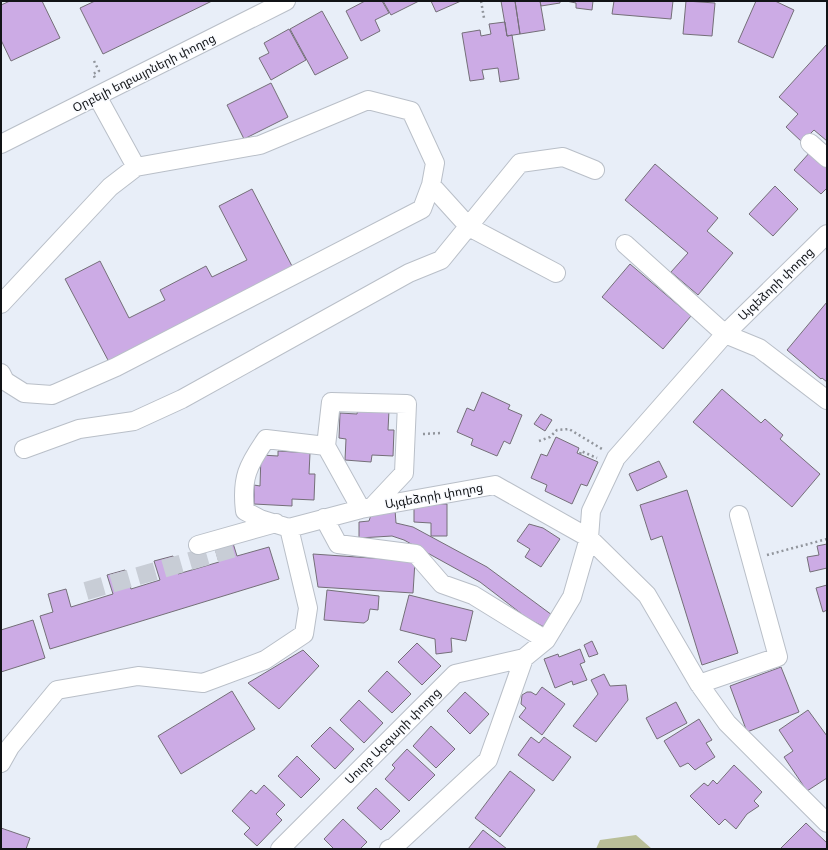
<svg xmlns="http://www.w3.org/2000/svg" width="828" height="850" viewBox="0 0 828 850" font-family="Spectral,'Noto Sans Armenian',serif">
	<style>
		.green { fill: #b9bf98 }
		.building { fill: #ccabe5; stroke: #746f78 }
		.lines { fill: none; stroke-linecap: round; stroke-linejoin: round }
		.minor-tunnel { stroke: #c8cdd6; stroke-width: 18; stroke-dasharray: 18 9; stroke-linecap: butt }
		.minor-casing { stroke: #b9bfc8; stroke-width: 20 }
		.path { stroke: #91959c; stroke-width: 2.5; stroke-dasharray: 2 3; stroke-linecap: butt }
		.minor { stroke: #fff; stroke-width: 18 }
		.labels { text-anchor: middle; stroke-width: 3; stroke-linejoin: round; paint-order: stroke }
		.street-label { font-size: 12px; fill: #111316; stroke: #f9fbff }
	</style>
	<rect width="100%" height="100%" fill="#e8eef8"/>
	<path class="green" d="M636 835 652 849H596L600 840Z"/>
	<path class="building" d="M10 1H42L60 38 11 61 1 40V5Z
		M95 1H212L103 54 80 8Z
		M365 1H382L389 13 375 20 380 31 361 41 346 11Z
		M383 1H419L391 15Z
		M431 1H461L436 12Z
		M501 1H515L520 34 507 36Z
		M515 1H540L545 30 520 34Z
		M540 1H560V3L541 6Z
		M566 1H593L592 10 576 8V3Z
		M614 1H673L671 19 612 14Z
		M686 1 715 3 712 36 683 34Z
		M756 1H775L794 10 773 58 738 42Z
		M322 11 348 58 315 75 290 29Z
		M505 22 507 36 512 35 519 79 500 82 498 68 482 70 484 79 470 81 462 33 480 30 481 36 491 34 489 24Z
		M289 29 306 60 271 80 259 58 269 53 264 43Z
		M827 44V141L814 130 802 142 786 127 798 114 779 97Z
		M271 83 288 117 244 139 227 105Z
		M811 151 827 166V188L821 194 794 170Z
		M655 164 718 218 707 231 733 253 698 295 671 272 688 253 625 200Z
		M775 186 798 209 773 236 749 214Z
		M252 189 293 268 109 362 65 279 100 261 129 318 165 300 160 290 206 266 212 277 247 260 219 206Z
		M630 264 691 316 663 349 602 297Z
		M827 302V382L822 378 821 379 787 350Z
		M722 389 761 423 765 419 783 435 780 439 820 474 792 507 693 422Z
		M482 392 510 405 508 409 522 415 510 444 504 441 497 456 471 445 473 439 457 432 467 408 474 411Z
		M358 408 389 410 388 430H394L393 456 372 455 371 462 345 460 346 439 339 438 340 413 357 414Z
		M541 414 552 420 545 431 534 424Z
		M556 437 579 448 577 453 598 462 587 486 581 484 572 504 545 491 547 485 531 478 541 454 547 456Z
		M278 451 310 453 309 474H315L314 500 292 499V506L254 504V485L260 486 261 455 278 456Z
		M659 461 667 477 637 491 629 474Z
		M687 490 738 653 702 665 662 536 651 540 640 505Z
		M432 504H447V536H431V523L414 522V507Z
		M395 510 396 523 413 527 487 567 552 615 544 627 527 618 480 582 404 540 392 536 359 538V522L369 521 371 515Z
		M529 524 543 528 560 539 541 567 525 557 530 549 517 541Z
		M232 540 237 556 269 547 279 579 50 649 40 616 53 612 48 594 66 589 71 607 113 594 107 575 125 570 131 589 160 580 154 561 173 556 178 574 219 562 214 545Z
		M827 544V568L810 572 807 557 819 555 817 546Z
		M313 554 415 561 413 593 318 587Z
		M827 585V610L823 612 816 588Z
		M327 590 379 596 378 610 370 609 368 620 364 623 324 620Z
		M409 595 473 611 466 641 451 638 452 652 436 654 435 639 400 630Z
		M33 620 45 658 1 672V630Z
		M592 641 598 654 589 657 584 645Z
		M417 643 441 666 422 685 398 662Z
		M580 649 585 662 580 664 587 680 573 685 572 681 555 688 544 659 558 654 559 657Z
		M303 650 319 666 279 709 248 683Z
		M781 667 799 712 747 732 730 686Z
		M387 671 411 694 392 713 368 691Z
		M604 674 610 686 626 685 628 700 596 742 573 726 598 694 591 680Z
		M542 687 565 704 542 735 519 717 526 708 521 704 522 695 527 692H531L536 695Z
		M232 691 255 729 181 774 158 736Z
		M465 692 489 714 470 734 447 711Z
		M359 700 383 723 364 743 340 720Z
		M676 702 687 723 657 739 646 718Z
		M808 710 827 736V778L807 791 784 757 793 751 779 730Z
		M699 719 712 740 706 743 715 757 695 770 688 763 680 767 664 741Z
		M431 726 455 749 436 768 413 746Z
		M330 727 354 749 335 769 311 746Z
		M531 737 539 743 544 737 571 757 553 781 518 755Z
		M407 749 435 775 409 801 385 779 395 768 392 765Z
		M297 756 320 779 301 798 278 776Z
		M734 765 762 792 754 801 759 806 747 814 736 829 725 819 719 825 690 796 704 783 708 786 713 780 717 784Z
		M510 771 535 790 500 837 475 818Z
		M264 785 285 805 276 814 282 820 257 846 244 834 250 828 232 811 251 790 256 794Z
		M376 788 400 811 381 830 357 808Z
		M343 819 367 842 360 849H334L324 839Z
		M806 823 827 843V849H780Z
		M1 828 30 838 26 849H1Z
		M483 830 507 849H468Z"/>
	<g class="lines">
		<path class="minor-tunnel" d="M86 591 235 548"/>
		<g class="minor-casing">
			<path id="minor" d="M97 96 136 167
				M810 143 827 158
				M1 144 286 1
				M431 185 469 227 556 273
				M625 244 725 334 759 348 827 400
				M1 304 110 187 136 167 260 145 368 100 411 111 435 163 431 185 422 209 116 367 52 395 24 393 5 381 1 373
				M326 446 361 509
				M24 449 79 429 134 421 182 399 409 273 441 260 520 163 563 157 595 170
				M324 518 338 544 416 554 442 584 473 595 546 640
				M289 528 260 519 245 511C241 478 248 465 266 439L326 446 331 402 407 404 404 473 373 506
				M198 545 276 523
				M699 684 778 657 739 515
				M1 763 10 747 57 690 138 676 203 683 265 660 304 634 308 608 289 528 361 509 495 485 589 538 647 595 699 684 727 723 827 823
				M280 849 455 674 524 658 546 640 572 597 589 538 591 511 616 458 725 334 827 234
				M389 849 394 847 488 760 524 658"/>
		</g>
		<path class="path" d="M481 1 484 18
			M94 61 99 71 93 74 95 78
			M423 434 441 433
			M539 441 550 437 557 430 569 429 602 449
			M580 454 581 451 597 458
			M767 555 827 539"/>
		<use href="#minor" class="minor"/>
	</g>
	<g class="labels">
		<g class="street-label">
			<text transform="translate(144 73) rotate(-27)" y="4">Օրբելի եղբայրների փողոց</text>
			<text transform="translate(776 284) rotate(-44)" y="4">Այգեձորի փողոց</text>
			<text transform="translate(434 496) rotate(-10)" y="4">Այգեձորի փողոց</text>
			<text transform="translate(393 736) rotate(-45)" y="4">Սուրբ Աբգարի փողոց</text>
		</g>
	</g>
	<rect width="828" height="850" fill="none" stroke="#111316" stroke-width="4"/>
</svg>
